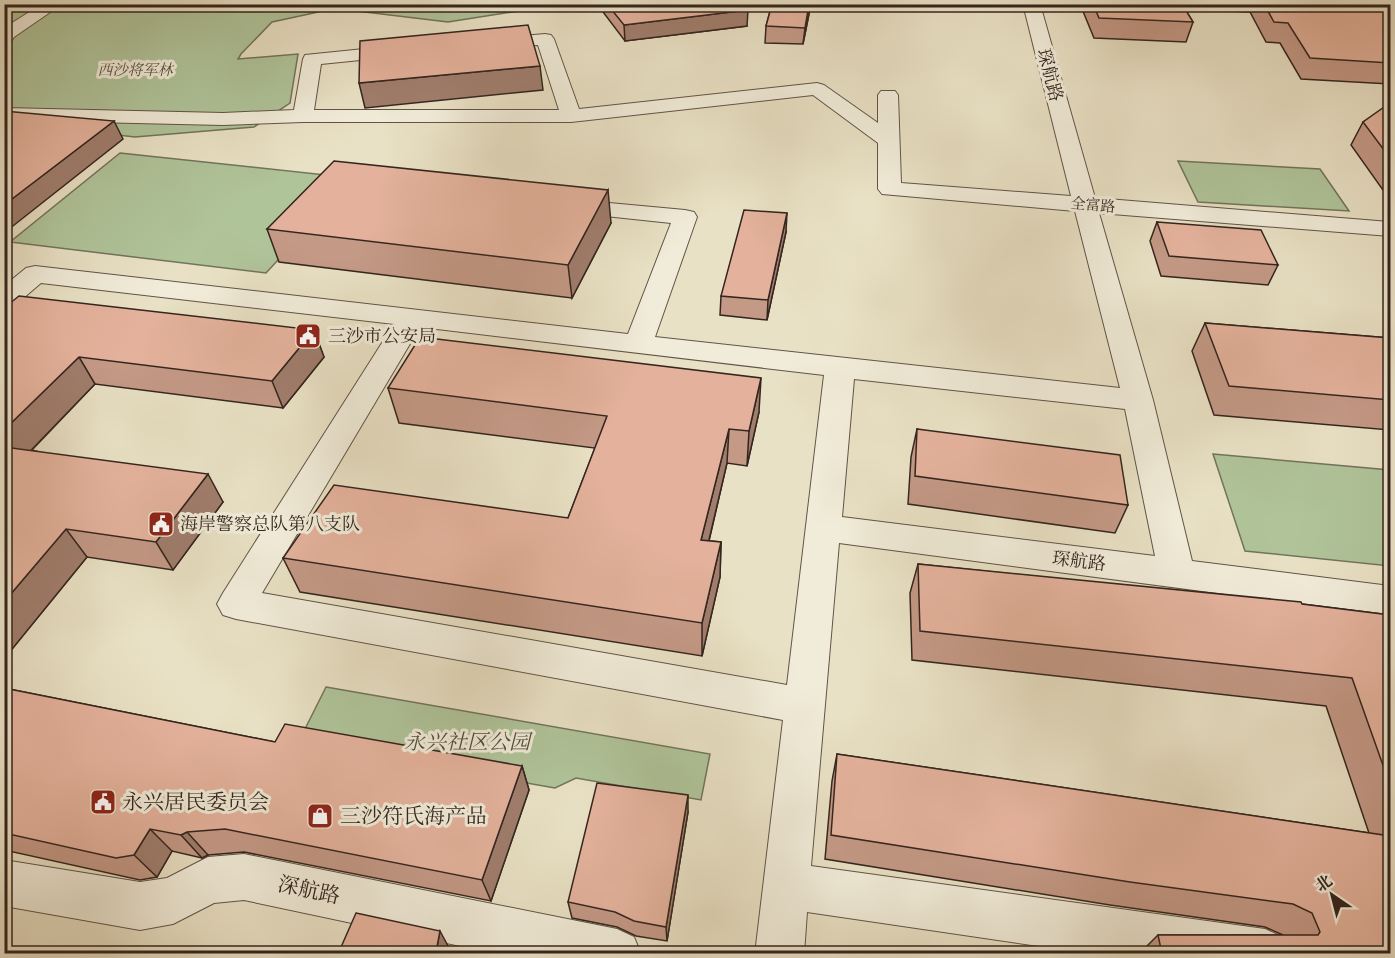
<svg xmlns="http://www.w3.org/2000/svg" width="1395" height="958" viewBox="0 0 1395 958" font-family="'IM FELL Great Primer','Noto Serif SC',serif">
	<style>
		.green { fill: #b0c49a; stroke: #72745c; stroke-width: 1.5 }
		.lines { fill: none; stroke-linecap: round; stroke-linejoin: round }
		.minor-casing { stroke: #615448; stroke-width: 2 }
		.minor { fill: #f1ecd9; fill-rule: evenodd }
		.wall { fill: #c49986; stroke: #34251f; stroke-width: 1.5 }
		.shaded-wall { fill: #a07d6d; stroke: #34251f; stroke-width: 1.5 }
		.building { fill: #e4b29c; stroke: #34251f; stroke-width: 1.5 }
		.labels { text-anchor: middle; stroke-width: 6; stroke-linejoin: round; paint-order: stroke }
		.far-park-label { font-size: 15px; font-style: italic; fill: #534d3e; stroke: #f1ecd9 }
		.far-street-label { font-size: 15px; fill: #34251f; stroke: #f1ecd9 }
		.street-label { font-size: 18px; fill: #34251f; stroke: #f1ecd9 }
		.poi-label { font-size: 18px; fill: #34251f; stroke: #f1ecd9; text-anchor: start }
		.near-park-label { font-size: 21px; font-style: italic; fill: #534d3e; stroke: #f1ecd9 }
		.near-poi-label { font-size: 21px; fill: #34251f; stroke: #f1ecd9; text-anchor: start }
		.near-street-label { font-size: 21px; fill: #34251f; stroke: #f1ecd9 }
	</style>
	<rect width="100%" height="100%" fill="#e9e1c5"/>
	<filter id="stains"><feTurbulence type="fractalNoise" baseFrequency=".00333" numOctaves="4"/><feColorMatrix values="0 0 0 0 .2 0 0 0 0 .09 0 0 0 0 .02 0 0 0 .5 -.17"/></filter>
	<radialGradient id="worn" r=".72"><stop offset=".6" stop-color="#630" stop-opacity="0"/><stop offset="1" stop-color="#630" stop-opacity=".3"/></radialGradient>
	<path class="green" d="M15 4 557 5 448 22 348 10 323 11 272 22 241 54 238 59 298 54 290 103 254 127 135 137 5 122 4 10Z
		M120 153 354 178 266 273 10 242Z
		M1178 161 1320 169 1349 211 1198 202Z
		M1213 454 1390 470V566L1245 551Z
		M326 687 710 754 701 800 576 778 555 788 298 743Z"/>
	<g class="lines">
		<g class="minor-casing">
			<path id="minor" d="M42 4H62L14 37 10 43 4 44V28Z
				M1023 4H1040L1095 198 1390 222V236L1099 213 1153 400 1192 561 1390 586V616L839 543 811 866 1265 929 1282 937 1289 954H1092L807 912 804 954H755L783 720 236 619 223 615 217 604 223 593 394 324 41 283 14 306 4 308V286L26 268 35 266 628 334 671 223 558 211 554 206 558 201 566 199 685 210 694 212 697 217 655 337 1120 388 1075 211 882 194 878 189V143L813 95 571 122H303L223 125 4 120V108L223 113 294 110 303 59 305 55 403 45 410 47 412 51 410 55 321 64 314 110H559L538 45 487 49 481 48 478 44 481 40 487 39 545 34 551 35 554 39 579 109 817 83 824 85 878 123V95L881 91H895L898 95 901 183 1071 196ZM420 327 824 375 787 685 262 593ZM854 379 1125 409 1155 556 842 517Z
				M244 854 617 929 634 937 641 954H498L244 900 214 903 173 924 140 930 4 906V860L140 882 167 878 208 857Z"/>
		</g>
		<use href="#minor" class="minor"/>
	</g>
	<path class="wall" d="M597 4H742L747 26 625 41Z
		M772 4H811L803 44 765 43 766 26Z
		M1080 4H1390V9L1389 12 1390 13V84L1301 79 1280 43 1266 42 1250 12 1185 9 1193 22 1186 42 1094 38Z
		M1390 109V200L1351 145 1363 122Z
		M1157 222 1278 265 1268 285 1161 276 1150 241Z
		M611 223 572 298 279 262 267 229Z
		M786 232 767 320 720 315 721 296Z
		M4 308 314 330 324 357 283 408 95 384 32 450 223 502 173 570 87 557 4 659Z
		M1205 323 1390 338V430L1214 415 1192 351Z
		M388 388 759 412 747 466 727 463 709 541 721 542 720 577 702 656 300 592 283 558 568 518 595 448 399 423Z
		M917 429 1128 505 1115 533 908 504 911 457Z
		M918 564 1302 604 1390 615V954H1139L1158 935H1283L1265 927 1110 905 825 859 832 781 837 754 1369 833 1326 706 912 660 910 593Z
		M4 688 275 742 522 766 529 790 491 901 244 852 208 855 202 858 172 851 157 877 140 880 4 850Z
		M688 812 667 941 636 936 617 927 572 918 568 902Z"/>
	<path class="shaded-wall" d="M809 4H811L803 44 805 28Z
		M748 10 747 26 625 41 624 25Z
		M540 66 543 90 365 108 359 83Z
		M114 121 123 139 4 233V205Z
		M608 190 611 223 572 298 568 265Z
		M787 213 786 232 767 320 768 300Z
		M314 330 324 357 283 408 272 381Z
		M79 357 95 384 10 472 4 465V430Z
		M761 378 759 412 747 466 749 431Z
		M729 429 727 463 701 574V540Z
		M208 474 223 502 173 570 156 542Z
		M66 529 87 557 4 659V602Z
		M721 542 720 577 702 656V623Z
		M522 766 529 790 491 901 482 880Z
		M688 795V812L667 941 666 927Z
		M150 829 172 851 157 877 134 855Z
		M187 832 208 855 202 858 181 835Z
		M440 931 448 946 447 954 436 952Z"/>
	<path class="building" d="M607 4H742L748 10 624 25Z
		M772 4H809L805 28 766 26Z
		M1093 4H1182L1193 22 1099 18Z
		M1264 4H1382L1390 13V63L1310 58 1288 23 1274 22Z
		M528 25 540 66 359 83 360 41Z
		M1387 105 1390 109V158L1363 122Z
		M4 111 114 121 4 205Z
		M334 161 608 190 568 265 267 229Z
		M744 210 787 213 768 300 721 296Z
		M1157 222 1261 230 1278 265 1169 256Z
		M19 296 314 330 272 381 79 357 4 430V308Z
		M1205 323 1390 338V400L1229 386Z
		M420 337 761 378 749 431 729 429 701 540 721 542 702 623 283 558 334 485 568 518 607 416 388 388Z
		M917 429 1120 455 1128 505 915 476Z
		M4 447 208 474 156 542 66 529 4 602Z
		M918 564 1301 602 1302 604 1390 615V785L1352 678 920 631Z
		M4 688 275 742 285 724 522 766 482 880 225 829 187 832 181 835 150 829 134 855 116 858 4 833Z
		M837 754 1390 836V954H1162L1158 935H1318L1320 932 1312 913 1293 904 1130 882 831 835Z
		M597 783 688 795 666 927 634 921 615 912 568 902Z
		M356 913 440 931 436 952 447 954H338Z"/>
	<defs>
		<g id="civic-square" transform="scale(1.35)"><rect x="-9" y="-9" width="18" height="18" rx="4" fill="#8f2418" stroke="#f1ecd9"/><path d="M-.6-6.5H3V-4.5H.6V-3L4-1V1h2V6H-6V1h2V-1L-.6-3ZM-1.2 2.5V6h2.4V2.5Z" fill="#fff"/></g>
		<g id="shop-square" transform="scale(1.35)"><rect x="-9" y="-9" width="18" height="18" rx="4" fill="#8f2418" stroke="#f1ecd9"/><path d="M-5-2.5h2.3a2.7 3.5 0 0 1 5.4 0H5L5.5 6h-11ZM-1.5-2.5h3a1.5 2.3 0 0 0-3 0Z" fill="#fff"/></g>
	</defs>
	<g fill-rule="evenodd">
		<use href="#civic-square" x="308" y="336"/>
		<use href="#civic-square" x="161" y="524"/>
		<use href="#civic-square" x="103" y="802"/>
		<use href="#shop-square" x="320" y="816"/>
	</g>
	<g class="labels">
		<g class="far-park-label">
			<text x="135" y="75">西沙将军林</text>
		</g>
		<g class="far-street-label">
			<text transform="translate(1093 205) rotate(5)" y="5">全富路</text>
		</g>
		<g class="street-label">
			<text transform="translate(1050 75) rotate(75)" y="6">琛航路</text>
			<text transform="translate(1079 561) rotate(7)" y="6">琛航路</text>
		</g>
		<g class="poi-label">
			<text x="328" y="342">三沙市公安局</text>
			<text x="180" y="530">海岸警察总队第八支队</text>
		</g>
		<g class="near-park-label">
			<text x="467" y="749">永兴社区公园</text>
		</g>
		<g class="near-poi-label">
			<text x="122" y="809">永兴居民委员会</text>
			<text x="340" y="823">三沙符氏海产品</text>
		</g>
		<g class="near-street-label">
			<text transform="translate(309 890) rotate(12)" y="7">深航路</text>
		</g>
	</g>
	<rect width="1395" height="958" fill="none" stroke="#e9e1c5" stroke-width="24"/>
	<rect x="6" y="6" width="1383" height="946" fill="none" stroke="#34251f" stroke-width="3"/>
	<rect x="12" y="12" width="1371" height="934" fill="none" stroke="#34251f" stroke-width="1.5"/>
	<g transform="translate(1332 895) rotate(325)" stroke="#f1ecd9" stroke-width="4.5" paint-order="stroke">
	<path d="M0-4.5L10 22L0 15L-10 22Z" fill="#34251f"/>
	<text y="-9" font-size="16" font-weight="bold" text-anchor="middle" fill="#34251f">北</text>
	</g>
	<rect width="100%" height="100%" filter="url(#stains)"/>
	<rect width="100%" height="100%" fill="url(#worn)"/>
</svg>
